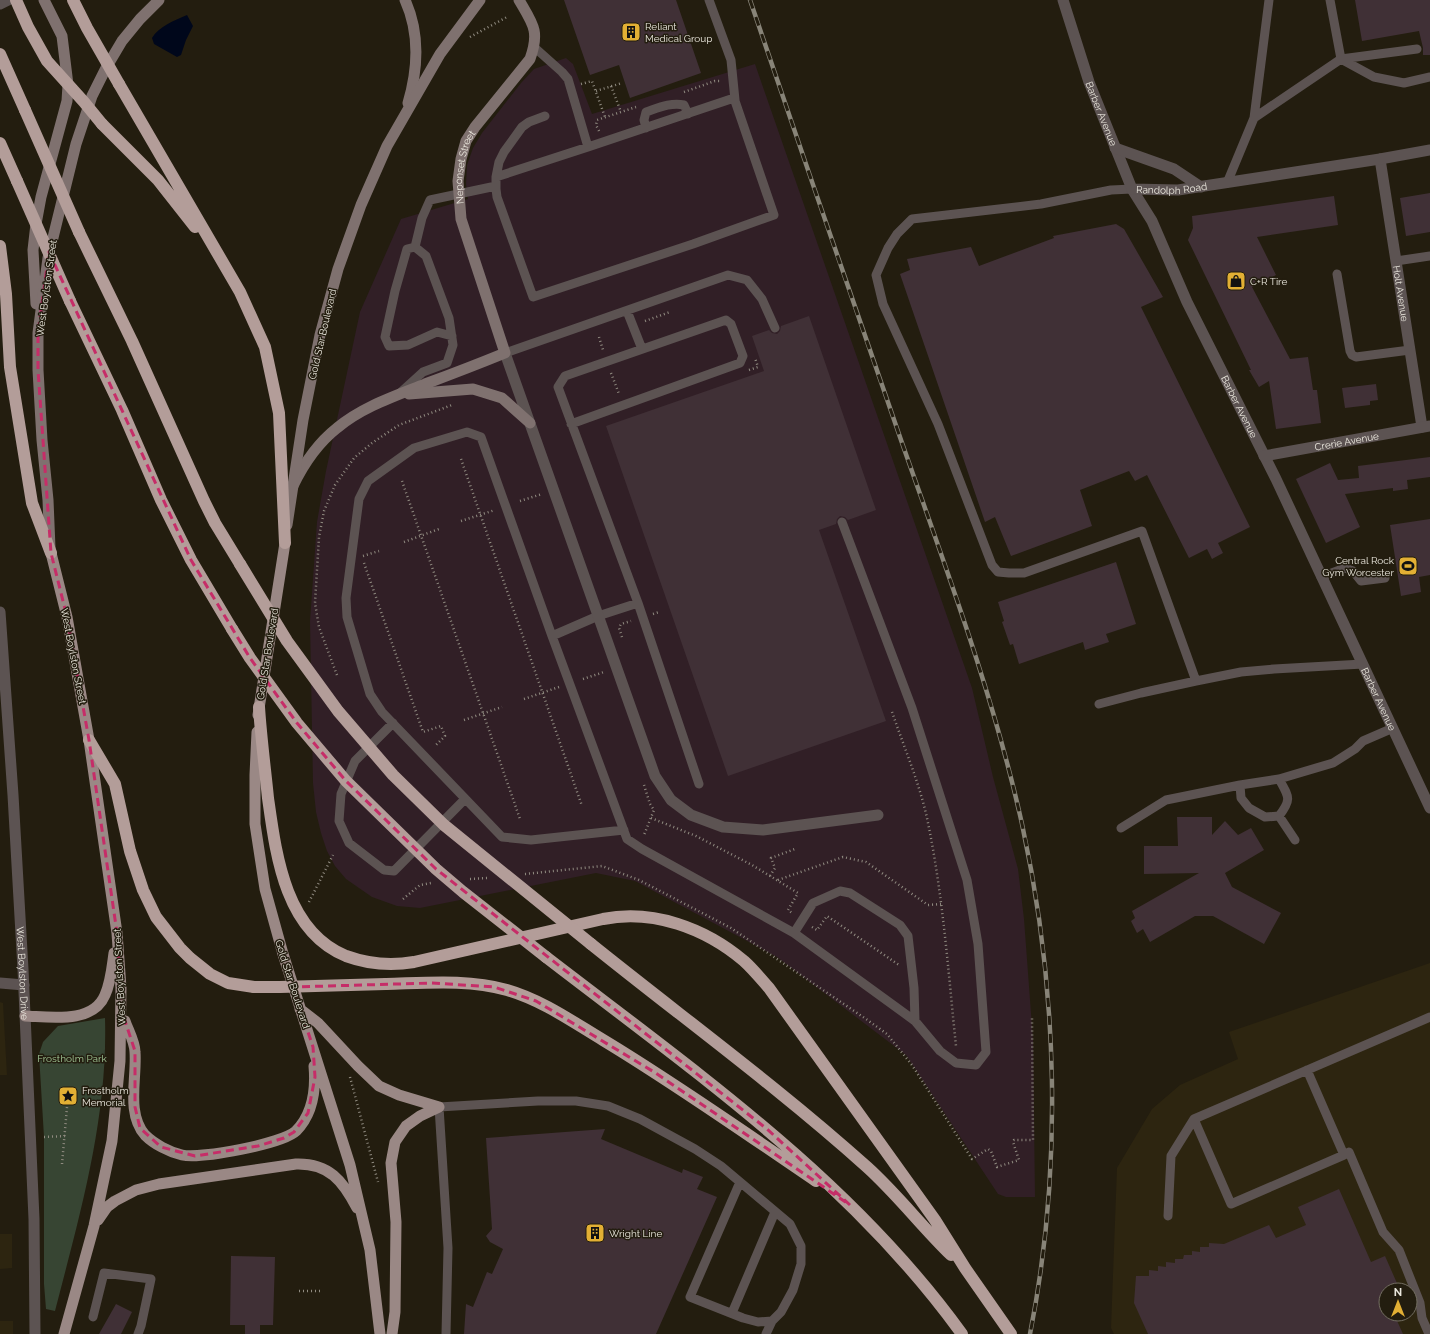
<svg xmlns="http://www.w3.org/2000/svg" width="1430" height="1334" viewBox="0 0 1430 1334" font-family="Raleway,sans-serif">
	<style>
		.built { fill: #2d2510; fill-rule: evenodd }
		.industrial { fill: #311f26 }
		.green { fill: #374533 }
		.water { fill: #00071b }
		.building { fill: #403036 }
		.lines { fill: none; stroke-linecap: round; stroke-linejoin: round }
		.path { stroke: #908b80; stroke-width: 2.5; stroke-dasharray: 1 3; stroke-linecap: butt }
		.service { stroke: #5c5352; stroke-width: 9 }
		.minor { stroke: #5c5352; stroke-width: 11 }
		.tertiary { stroke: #5c5352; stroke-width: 11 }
		.secondary { stroke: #7f716f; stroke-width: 11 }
		.primary { stroke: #9a8885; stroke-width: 11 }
		.motorway { stroke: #b39d99; stroke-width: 12 }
		.rail-casing { stroke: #888478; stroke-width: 4.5 }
		.rail { stroke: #231d0f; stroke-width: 3; stroke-dasharray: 9; stroke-linecap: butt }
		.motorway-bridge { stroke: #b39d99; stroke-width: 12 }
		.marked { fill: none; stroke: #c62d68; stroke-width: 3; stroke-dasharray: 8 5; stroke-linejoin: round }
		.labels { text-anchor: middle; stroke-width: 3; stroke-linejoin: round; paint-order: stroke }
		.poi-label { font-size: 10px; fill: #eae7dd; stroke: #231d0f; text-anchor: start }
		.street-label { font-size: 10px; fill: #eae7dd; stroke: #231d0f }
		.park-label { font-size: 10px; fill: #a4cb9a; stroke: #231d0f }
	</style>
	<rect width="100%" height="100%" fill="#231d0f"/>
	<path class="built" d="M1430 963V1334H1114L1111 1328 1117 1168 1152 1109 1180 1085 1238 1059 1229 1032ZM1386 1290H1410V1314H1386Z
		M0 1002 3 1003 7 1075H0Z
		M0 1234H12V1268L0 1269Z
		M0 1321H13V1334H0Z"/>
	<path class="industrial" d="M566 58 573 64 592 114 755 64 972 688 993 777 1018 869 1024 919 1033 1040 1035 1197H1006L998 1194 906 1055 777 957 635 881 596 873 420 908 397 906 372 897 346 879 335 866 327 851 321 833 316 812 313 783 310 621 317 522 326 471 360 312 401 219 468 199 466 184 467 165 473 148 482 133 521 83 534 69Z"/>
	<path class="green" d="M105 1018C108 1118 80 1214 55 1311L46 1309 44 1284V1137L39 1054 43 1042 58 1026Z"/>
	<path class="water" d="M187 15 193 26 186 40 181 55 177 57 154 44 152 38C158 27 175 20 187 15Z"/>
	<path class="building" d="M564 0H676L701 73 630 98 619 65 590 75Z
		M1355 0H1430V55H1423V48L1419 31 1362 41Z
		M1430 193V232L1406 236 1400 198Z
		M1334 196 1338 225 1257 237 1276 275 1252 287 1290 359 1308 357 1313 390H1317L1321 423 1276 429 1269 381 1259 387 1249 370H1251L1188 240 1193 228 1192 216Z
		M1116 224 1124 229 1163 297 1141 307 1250 527 1218 543 1223 553 1212 559 1207 549 1189 558 1147 475 1135 481 1129 471 1080 490 1092 526 1011 556 995 517 985 522 900 274 910 270 907 259 971 247 979 266 1054 238 1053 236Z
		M809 316 876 510 848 520 845 517 840 516 837 519 836 524 819 530 886 721 728 776 606 426 764 371 752 336 769 330 772 333 777 334 780 331 781 326Z
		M1376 384 1378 400 1370 401V405L1345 408 1342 388Z
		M1430 457V477L1407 480 1408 489 1393 491V488L1345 494 1360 527 1326 543 1296 479 1330 463 1338 480 1359 478 1358 466Z
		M1430 519V575L1419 577 1421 592 1401 596 1390 525Z
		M1116 562 1136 624 1106 634 1109 642 1085 650 1083 642 1019 664 1013 644 1010 645 1002 622 1004 621 998 602Z
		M1177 817H1212V835L1225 821 1238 835 1251 828 1264 850 1225 873 1232 887 1281 913 1264 944 1213 916H1195L1150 942 1143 929 1137 933 1131 921 1135 918 1132 911 1199 873 1144 874V846H1178Z
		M605 1129 601 1139 682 1173 683 1169 703 1177 697 1189 717 1197 656 1334H464L466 1304 473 1307 487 1272 492 1274 503 1249 490 1242 486 1236 492 1229 486 1138Z
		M1339 1189 1371 1262 1385 1256 1400 1290H1386V1314H1394L1403 1334H1148L1134 1303 1136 1276H1149V1270L1158 1271V1266L1166 1267V1262L1175 1263V1259H1183L1184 1255H1192V1251L1200 1252V1247H1209V1243L1224 1244 1269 1225 1276 1238 1306 1225 1298 1207Z
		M231 1256 275 1257 273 1325H260V1334H245V1325H230Z
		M116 1304 132 1312 121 1334H99Z"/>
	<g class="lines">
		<path class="path" d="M470 37 507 17
			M581 84 592 81 605 117
			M611 86 621 112
			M596 91 622 83
			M684 92 715 81H721
			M599 131 596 125 597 120 636 107
			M645 321 670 312
			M599 337 603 350
			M749 370 758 367 755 358
			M611 373 619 394
			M461 459 582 806
			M402 481 520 819
			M520 501 542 494
			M461 521 495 510
			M404 542 439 529
			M363 556 379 551
			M364 563 423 732 441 726 445 736 435 746
			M653 614 659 612
			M622 637 619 628 621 624 631 621
			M337 675 319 627 315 603 319 537 324 511 335 485 354 458 372 443 399 425 452 405
			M583 679 604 672
			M524 699 559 687
			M892 712C904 747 919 782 927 818 943 894 948 970 956 1046
			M464 720 502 707
			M644 785 650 804 654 810 644 835
			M651 818 696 836 752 865 798 893 788 910 792 913
			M525 874 602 866 639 880 731 928 866 1019 887 1034 912 1065 972 1159 988 1149 991 1151 997 1167 1019 1160 1013 1142 1014 1140H1033L1032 1017
			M770 876 775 868 771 858 795 849
			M470 879 487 878
			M778 880 843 857 866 862 928 905 941 904
			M403 899 420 885 431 883
			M309 902 333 855
			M812 927 817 930 827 916 899 965
			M350 1077 378 1182
			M44 1137 65 1136
			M62 1164 68 1096
			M299 1291H321"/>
		<path class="service" d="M709 0 731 60 735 100
			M1330 0 1341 59 1417 49
			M534 47 562 72 568 79 588 147 734 98 774 215 693 244 533 297 497 197 496 189V177L588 147
			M1254 118 1341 59 1374 77 1404 83 1430 77
			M646 128 644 120 646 112C658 108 671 102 684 105L688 114
			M496 177 499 162 504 152 522 127 529 122 545 116
			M1227 183 1254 118 1269 0
			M1132 189 1111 190 1041 204 912 219 897 234 888 248 876 275 883 304 938 424 992 565 998 572 1009 573H1024L1142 531 1196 681 1241 672 1274 669 1363 664
			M415 247 422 218 430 200 496 186
			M1396 261 1430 256
			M1337 274 1350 351 1352 355 1356 357 1410 350
			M627 311 642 349
			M505 353 728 275 747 280 762 299 775 328
			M401 392 423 372 447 363 453 345 449 318 426 256 415 247 407 249 395 291 385 337 389 346 408 345 437 332 452 336
			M571 424 740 363 743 356 731 324 726 320 565 376 558 387 638 603
			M842 522 912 708 967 880 978 944 986 1052 976 1065 956 1063 940 1051 915 1021
			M1321 577 1345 568 1353 571 1361 581 1385 578
			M552 636 481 437 467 432 414 448 368 481 359 499 346 598 347 617 370 694 382 712 502 837 531 840 624 830
			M1099 704 1141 693 1196 681
			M393 723 355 761 341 794 339 821 349 843 384 870 394 871 465 799
			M699 784 638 603 598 616 552 636 627 839 642 849 794 933 915 1021 914 988 908 936 900 925 850 893 840 891 813 903 794 933
			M1240 785 1241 798 1249 808 1265 817 1279 816C1292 799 1289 797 1279 779
			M1279 816 1295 840
			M1121 828 1166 800 1240 785 1279 779 1333 763 1355 749 1363 741 1393 728
			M1307 1070 1344 1155 1349 1152 1383 1232 1399 1250 1420 1303 1422 1318 1429 1334
			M1194 1119 1231 1204 1344 1155
			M1168 1216 1171 1156 1194 1119 1430 1017
			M732 1313 775 1212
			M93 1317 104 1273 151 1279 141 1326 138 1334
			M446 1334 448 1248 439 1107 538 1101H576L608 1106 640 1119 695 1149 721 1166 790 1224 801 1246V1264L793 1290 781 1312 772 1321 758 1322 743 1318 690 1297 740 1182
			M766 1334 772 1321"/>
		<g class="minor">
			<path d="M0 4 8 0"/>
			<path id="s1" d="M1380 159 1422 427"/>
			<path id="s2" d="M1132 189 1152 221 1187 302 1276 479 1430 808"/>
			<path d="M505 353 655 776 671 800 691 815 723 827 763 830 878 815"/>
			<path id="s3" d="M1264 456 1430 426"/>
			<path id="s4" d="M0 612 13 795 23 969 34 1219 35 1334"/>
			<path d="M0 983 24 985"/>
		</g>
		<g class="tertiary">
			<path id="s5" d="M1063 0 1089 82 1132 189 1178 190 1380 159 1430 150"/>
			<path d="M1115 148 1174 169 1201 187"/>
		</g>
		<g class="secondary">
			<path d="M405 0C420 33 418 69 408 103"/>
			<path d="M36 304 33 250 36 224 41 197 67 101 68 85 62 36 44 0"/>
			<path d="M409 394 473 389 502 398 530 423"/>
			<path id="s6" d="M293 486C304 463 318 443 337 428 362 407 395 396 425 384 452 374 478 364 505 353L461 219 458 181 461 159 466 141 475 127 530 59C540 31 533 24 519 0"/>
			<path d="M287 525 303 420 320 335 338 269 361 205 387 146 440 54 480 0"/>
			<path d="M50 548 48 500 42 440 38 370V333L48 258 76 144 92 96 106 68 122 41 140 19 159 0"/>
		</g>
		<path class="primary" d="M51 553 67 617 89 740 117 933 121 988 120 1061 112 1141 94 1226 64 1334
			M258 715 285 543
			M257 732 255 775V824L265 889 283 954 350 1165 370 1250 380 1334
			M300 1009 318 1023 358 1066 379 1086 399 1095 439 1107
			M25 1016C51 1017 93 1024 105 995 111 982 112 967 114 953
			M125 1021C128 1030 135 1042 135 1052 137 1078 126 1113 145 1135 154 1144 169 1152 182 1155 201 1159 282 1144 296 1131 313 1114 316 1089 314 1066
			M98 1220 107 1207 115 1201 136 1190 159 1184 296 1164C329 1163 343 1181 357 1208
			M392 1334 395 1312 396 1222 391 1163 395 1142 406 1126 420 1116 439 1107"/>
		<path class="motorway" d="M0 54 25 110
			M119 84 240 292 265 347 279 413 285 543
			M102 124 158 180 195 227
			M0 143 17 181
			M79 232 132 341 204 501 215 523 240 564
			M0 246 6 294 10 367 32 503 51 553
			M70 301 122 410 161 500 191 560 232 629
			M259 707C261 738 265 768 268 798 276 855 285 931 346 956 368 964 391 966 414 962L603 919C653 909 705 928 744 961 753 969 761 979 769 988L935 1220 965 1268 1011 1334
			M89 740 115 784 130 851 143 890 156 917 180 948 190 958 210 974 228 983 254 987
			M591 944C683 1018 779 1088 867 1167 898 1195 922 1227 951 1255
			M546 957C694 1071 851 1180 962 1334
			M386 984C426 983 468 979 507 990 542 1000 573 1022 603 1040 676 1084 745 1133 816 1181"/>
		<g class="rail-casing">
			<path id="rail" d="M750 0C800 147 850 293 901 440 945 566 993 693 1022 824 1058 989 1063 1168 1030 1334"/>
		</g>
		<use href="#rail" class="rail"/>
		<path class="motorway-bridge" d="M16 0 28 27 47 61 84 102 102 124
			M73 0 87 28 119 84
			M25 110 79 232
			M17 181 70 301
			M240 564 287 641 338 711 393 775 444 825 591 944
			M232 629 250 658 297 723 346 781 436 869 463 892 546 957
			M254 987H280L386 984"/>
	</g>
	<path class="marked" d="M49 252 191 560 250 658 297 723 346 781 436 869 767 1129 850 1205 654 1072 536 1001 494 987 432 983 293 987 313 1047 315 1077 308 1113 294 1132 284 1138 258 1146 195 1156 161 1147 140 1128 135 1107V1051L122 1012 117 933 89 740 67 617 51 553 38 370V333Z"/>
	<defs>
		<g id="building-square" transform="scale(1)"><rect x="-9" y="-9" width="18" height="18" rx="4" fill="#e2af34" stroke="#231d0f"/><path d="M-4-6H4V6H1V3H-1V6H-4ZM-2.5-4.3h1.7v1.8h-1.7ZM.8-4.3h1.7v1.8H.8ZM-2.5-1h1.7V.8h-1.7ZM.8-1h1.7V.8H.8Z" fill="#111"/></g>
		<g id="shop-square" transform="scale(1)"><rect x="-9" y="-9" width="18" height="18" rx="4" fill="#e2af34" stroke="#231d0f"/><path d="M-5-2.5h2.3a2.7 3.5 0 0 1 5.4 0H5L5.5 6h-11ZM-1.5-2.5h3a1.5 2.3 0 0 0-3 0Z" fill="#111"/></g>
		<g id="stadium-square" transform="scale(1)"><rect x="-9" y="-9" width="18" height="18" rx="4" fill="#e2af34" stroke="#231d0f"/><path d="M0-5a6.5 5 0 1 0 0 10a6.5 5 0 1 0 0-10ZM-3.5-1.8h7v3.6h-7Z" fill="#111"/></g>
		<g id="sight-square" transform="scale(1)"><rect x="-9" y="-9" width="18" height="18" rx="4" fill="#e2af34" stroke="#231d0f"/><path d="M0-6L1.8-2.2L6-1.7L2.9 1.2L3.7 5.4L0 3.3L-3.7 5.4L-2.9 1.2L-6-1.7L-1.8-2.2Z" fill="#111"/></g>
	</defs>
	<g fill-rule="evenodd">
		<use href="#building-square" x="631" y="32"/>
		<use href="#shop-square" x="1236" y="281"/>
		<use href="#stadium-square" x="1408" y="566"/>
		<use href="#sight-square" x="68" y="1096"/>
		<use href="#building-square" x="595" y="1233"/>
	</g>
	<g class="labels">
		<g class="poi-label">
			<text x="645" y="30">Reliant<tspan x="645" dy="12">Medical Group</tspan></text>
			<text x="1250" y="285">C+R Tire</text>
			<text x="1394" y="564" text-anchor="end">Central Rock<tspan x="1394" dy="12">Gym Worcester</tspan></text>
			<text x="82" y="1094">Frostholm<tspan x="82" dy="12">Memorial</tspan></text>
			<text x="609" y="1237">Wright Line</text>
		</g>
		<g class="street-label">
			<text dy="4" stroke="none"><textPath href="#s5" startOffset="120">Barber Avenue</textPath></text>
			<text dy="4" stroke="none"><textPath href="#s6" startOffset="452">Neponset Street</textPath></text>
			<text dy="4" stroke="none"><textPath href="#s5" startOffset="241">Randolph Road</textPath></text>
			<text transform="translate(46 288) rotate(-82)" y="4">West Boylston Street</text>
			<text dy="4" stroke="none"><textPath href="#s1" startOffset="136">Holt Avenue</textPath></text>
			<text transform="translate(322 334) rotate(-77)" y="4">Gold Star Boulevard</text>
			<text dy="4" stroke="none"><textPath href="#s2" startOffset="243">Barber Avenue</textPath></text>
			<text dy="4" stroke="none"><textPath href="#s3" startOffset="84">Crerie Avenue</textPath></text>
			<text transform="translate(267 654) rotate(-81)" y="4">Gold Star Boulevard</text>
			<text transform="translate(74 656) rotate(79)" y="4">West Boylston Street</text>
			<text dy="4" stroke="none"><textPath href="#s2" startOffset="567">Barber Avenue</textPath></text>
			<text dy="4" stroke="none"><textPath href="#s4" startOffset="362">West Boylston Drive</textPath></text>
			<text transform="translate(119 977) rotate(-93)" y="4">West Boylston Street</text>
			<text transform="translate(293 984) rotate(72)" y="4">Gold Star Boulevard</text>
		</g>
		<g class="park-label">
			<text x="72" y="1062">Frostholm Park</text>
		</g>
	</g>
	<g transform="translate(1398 1302)"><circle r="19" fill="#231d0f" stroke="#736e61"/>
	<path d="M0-3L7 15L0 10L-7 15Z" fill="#e2af34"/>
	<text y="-6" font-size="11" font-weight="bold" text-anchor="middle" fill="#eae7dd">N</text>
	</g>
</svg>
